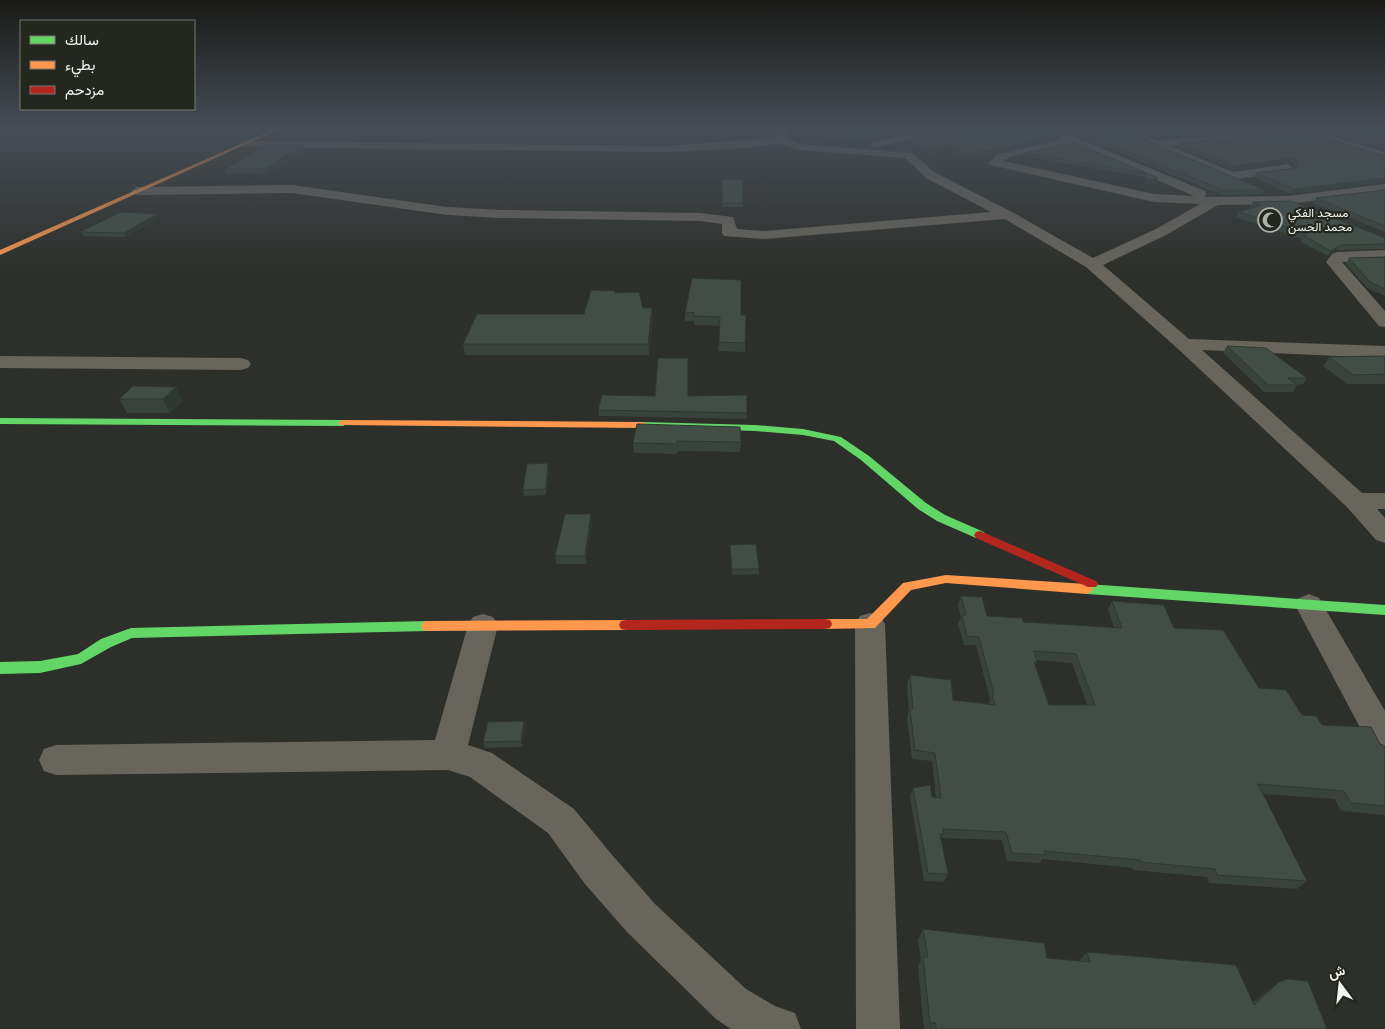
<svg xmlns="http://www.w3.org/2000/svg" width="1385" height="1029" viewBox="0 0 1385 1029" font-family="Poppins,Vazirmatn,sans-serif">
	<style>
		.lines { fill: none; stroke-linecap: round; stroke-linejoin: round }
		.street { fill: #68655d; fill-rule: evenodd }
		.fast { fill: #63d668; fill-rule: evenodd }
		.slow { fill: #ff974d; fill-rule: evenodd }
		.jam { fill: #b3261e; fill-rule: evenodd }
		.wall { fill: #39433b; fill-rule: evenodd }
		.shaded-wall { fill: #2e3730 }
		.building { fill: #424e45; stroke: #2e3730; fill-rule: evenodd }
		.labels { text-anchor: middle; stroke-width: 4.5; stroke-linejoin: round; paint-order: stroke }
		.far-poi-label { font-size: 12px; fill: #f3f5ef; stroke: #24271e; text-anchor: start }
	</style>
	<rect width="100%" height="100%" fill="#2d2f2a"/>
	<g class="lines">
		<path class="street" d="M781 129H791L785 139 800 144 912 153 934 172 1012 212 1093 258 1156 229 1200 204 1154 202 991 165 989 163 996 155 1063 139 1055 134 1060 131 1205 191 1206 194 1205 197 1288 196 1385 184V192L1288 204 1218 205 1166 235 1103 265 1189 339 1385 346V358L1202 350 1362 493H1385V509H1377L1385 518V543L1376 540 1347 507 1177 348 1086 267 1005 219 764 239 724 236 722 233V224L700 221 501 218 447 215 292 193 137 195 131 191 137 187 292 185 447 207 501 210 700 213 733 217 737 229 764 231 991 212 926 178 905 158 800 150 778 144 744 148 665 152 245 147 239 144 245 141 665 146 774 138ZM1074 144 1194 196 1154 194 1003 161 1010 157Z
			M952 129H979L974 132 898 142 876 148 870 145 872 143 897 136Z
			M1114 129H1127L1158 141 1308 129 1385 152V159L1303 134 1170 146 1233 172 1288 164 1294 168 1288 172 1231 180Z
			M1385 250V260L1342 262 1385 311V327L1379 326 1326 262 1332 254 1337 252Z
			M0 356 241 358 248 360 251 364 248 368 241 370 0 368Z
			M1309 594 1319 598 1385 711V757L1373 752 1295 605 1299 598Z
			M870 613 880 616 885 624 900 1029H856L855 624 860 616Z
			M483 614 493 617 498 625 468 745 492 753 574 809 613 856 655 904 746 989 775 1006 795 1013 801 1029H731L716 1019 627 932 585 884 548 833 470 777 448 770 56 775 44 771 39 760 44 749 56 745 435 740 468 625 473 617Z"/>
		<path class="fast" d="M0 418 343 420 348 423 343 426 0 424Z
			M643 422 755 425 803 429 841 437 869 456 926 503 945 515 984 532 986 535 984 538H976L937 521 918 509 861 460 834 441 803 435 755 431 640 427 638 425 640 423Z
			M1087 584 1385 605V615L1087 594 1083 592 1081 589 1083 586Z
			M428 621 433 622 435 626 433 630 428 631 132 638 111 647 81 664 40 673 0 674V662L40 661 78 654 101 639 131 628Z"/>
		<path class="slow" d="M275 129H280L0 255V250Z
			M343 420 643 422 648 425 643 428 340 425 338 423Z
			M946 575 1087 584 1091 586 1093 589 1091 592 1087 594 946 583 911 590 875 628 825 629 820 628 818 624 820 620 825 619H867L903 583Z
			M626 620 631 621 633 625 631 629 626 630 428 631 423 630 421 626 423 622 428 621Z"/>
		<path class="jam" d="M980 531 1096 581 1098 584 1096 587H1088L976 538 974 535 976 532Z
			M825 619 830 620 832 624 830 628 825 629 626 630 621 629 619 625 621 621 626 620Z"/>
	</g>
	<path class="wall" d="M816 129H940L897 134 877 140 835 143Z
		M977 129H1119L1264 190 1262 194 1222 195 1061 129 1057 131 1058 138 994 154 965 157 952 150 929 153 911 142V138L975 130Z
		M1131 129H1289L1158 139Z
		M1313 129H1385V150Z
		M1075 143 1158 178 1157 182 1145 184V177L1023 156 1024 153Z
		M1180 143 1385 156V183L1291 194 1254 178 1256 173 1294 168 1292 163 1288 162 1233 170 1179 147Z
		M303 145 304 150 266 174 227 173 225 169Z
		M722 179 743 180V207H722Z
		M1385 190V232L1313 203 1316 198Z
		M1253 202 1385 238V249L1337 250 1328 256 1301 242 1302 239 1236 217 1239 212 1252 207 1250 206Z
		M157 214 159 217 126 237 83 236 80 232Z
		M1385 257V296L1367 288 1346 264 1349 258Z
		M692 278 741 315H746L745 352 718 351 720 326 694 325V321H685V313Z
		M615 291V293L643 308H652L653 318 649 355H465L463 344 584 314Z
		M1227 346 1307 378 1303 384 1296 385H1297L1293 392H1264L1223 353Z
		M1385 356V384H1347L1323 366 1329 357Z
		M133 386 183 401 170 413H127L119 399Z
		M655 396H688L747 413V419L599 416 598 410Z
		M637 424 741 442 740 452 677 451V454L634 453 633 443Z
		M548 463 549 468 546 495 524 496 523 490Z
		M592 522 586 564H556L555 556Z
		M730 545 759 569V574L732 575Z
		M961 596 987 616 1023 622 1114 628 1108 609 1112 601 1174 628 1259 688 1302 715 1322 725 1385 746V815L1341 811 1335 799 1262 794 1307 881 1297 889 1209 883 1207 877 1134 870 1133 868 1042 859 1040 863 1007 861 1002 840 942 838 941 841 948 874 944 882 924 881 910 796 913 788 932 797H936L932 761 912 759 907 718 909 710 907 684 910 675 953 700 989 704V702L990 699 976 645H964L958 624 961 617 958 605ZM1037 660 1072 663 1087 705H1049L1035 667 1037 662Z
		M524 721 526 726 522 747 485 748 483 742Z
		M923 929 1047 958 1079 961 1087 952 1253 1003 1266 992 1279 982 1327 1029H924L918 967 921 960 918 940Z"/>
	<path class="shaded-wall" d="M909 129H940L897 134 877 140 835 143V139Z
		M1054 129H1061L1053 133Z
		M1240 129H1289L1158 139 1160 135Z
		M1059 134 1058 138 994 154 965 157 966 153Z
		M303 145 304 150 266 174 265 169Z
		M952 146V150L929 153 930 148Z
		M1290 158 1288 162 1233 170 1235 166Z
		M1158 178 1157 182 1145 184 1146 180Z
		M1385 178V183L1291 194 1294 189Z
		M157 214 159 217 126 237 124 233Z
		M1340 245 1337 250 1328 256 1331 251Z
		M652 308 653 318 649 355 648 344Z
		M176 387 183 401 170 413 163 399Z
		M548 463 549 468 546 495V489Z
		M591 514 592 522 586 564 585 556Z
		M524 721 526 726 522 747 521 741Z"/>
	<path class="building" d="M821 129H909L897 130 878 135 835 139Z
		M977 129H1056H1054L1059 134 995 150 966 153 952 146 930 148 911 138 975 130Z
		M1070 129H1119L1264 190H1224Z
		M1143 129H1240L1160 135Z
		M1329 129H1385V145Z
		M1305 132 1385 156V178L1294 189 1256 173 1294 168 1298 165 1295 159 1290 158 1235 166 1180 143Z
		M1075 143 1158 178 1146 180V173L1024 153Z
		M265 145H303L265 169H225Z
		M722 179 743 180V203H723Z
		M1385 190V226L1316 198Z
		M1291 201 1385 238V244L1340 245 1331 251 1304 236 1307 234 1239 212 1260 205 1253 202Z
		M121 212 157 214 124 233 80 232Z
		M1385 257V289L1370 282 1349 258Z
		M692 278 741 280V315H746L745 343 719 342 720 317 694 316V312L685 313Z
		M591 290 615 291V293L639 292 643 308H652L648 344H463L477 314H584Z
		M1227 346 1266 348 1307 378H1288L1297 385H1268Z
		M1385 356V374L1353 375 1329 357Z
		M658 358H688V396L747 395V413L598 410 602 395 655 396Z
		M133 386 176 387 163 399H119Z
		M637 424 740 427 741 442 677 441V444L633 443Z
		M548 463 546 489 523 490 527 464Z
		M565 514H591L585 556H555Z
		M756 544 759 569H732L730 545Z
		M961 596 982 597 987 616 1022 618 1023 622 1122 628 1112 601 1164 605 1174 628 1223 630 1259 688 1286 690 1302 715 1316 716 1322 725 1371 727 1380 744 1385 746V806L1351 803 1344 791 1258 784 1307 881 1217 875 1215 869 1140 862V860L1044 851 1045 855 1012 853 1006 832 943 829 944 834H940L948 874 928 873 913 788 930 785 932 797 941 798 935 753 915 750 910 709H913L910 675 951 680 953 700 995 705 992 694H994L979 637 967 636 962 615H966ZM1034 651 1076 654 1095 705H1049L1034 662H1037Z
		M524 721 521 741 483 742 488 722Z
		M923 929 1044 943 1047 958 1090 962 1087 952 1236 965 1254 1005 1279 982 1287 979 1308 981 1327 1029H936V1023H930L923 957H928Z"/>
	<linearGradient id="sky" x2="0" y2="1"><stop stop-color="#191a17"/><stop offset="0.47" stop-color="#464d55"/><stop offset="1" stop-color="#464d55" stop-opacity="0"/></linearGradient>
	<rect width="1385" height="273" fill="url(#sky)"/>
	<defs>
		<g id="mosque-ring" transform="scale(1.25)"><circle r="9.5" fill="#24271e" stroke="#aeb0aa" stroke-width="1.5"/><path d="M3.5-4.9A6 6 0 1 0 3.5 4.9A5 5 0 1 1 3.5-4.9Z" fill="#aeb0aa"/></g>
	</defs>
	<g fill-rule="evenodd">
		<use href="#mosque-ring" x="1270" y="220"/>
	</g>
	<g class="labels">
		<g class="far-poi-label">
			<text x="1288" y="217">مسجد الفكي<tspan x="1288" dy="14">محمد الحسن</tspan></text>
		</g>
	</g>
	<rect x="20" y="20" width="175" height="90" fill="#24271e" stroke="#777972"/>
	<rect x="30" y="36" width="25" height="8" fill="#63d668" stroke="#777972"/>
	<text x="65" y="45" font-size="15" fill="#f3f5ef">سالك</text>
	<rect x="30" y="61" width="25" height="8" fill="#ff974d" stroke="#777972"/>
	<text x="65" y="70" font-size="15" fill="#f3f5ef">بطيء</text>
	<rect x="30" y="86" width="25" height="8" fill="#b3261e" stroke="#777972"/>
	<text x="65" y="95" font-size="15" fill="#f3f5ef">مزدحم</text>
	<g transform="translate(1340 984) rotate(345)" stroke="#24271e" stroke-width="4" paint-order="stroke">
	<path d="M0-4L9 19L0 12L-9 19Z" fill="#f3f5ef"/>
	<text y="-8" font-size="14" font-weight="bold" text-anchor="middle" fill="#f3f5ef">ش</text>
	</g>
</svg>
